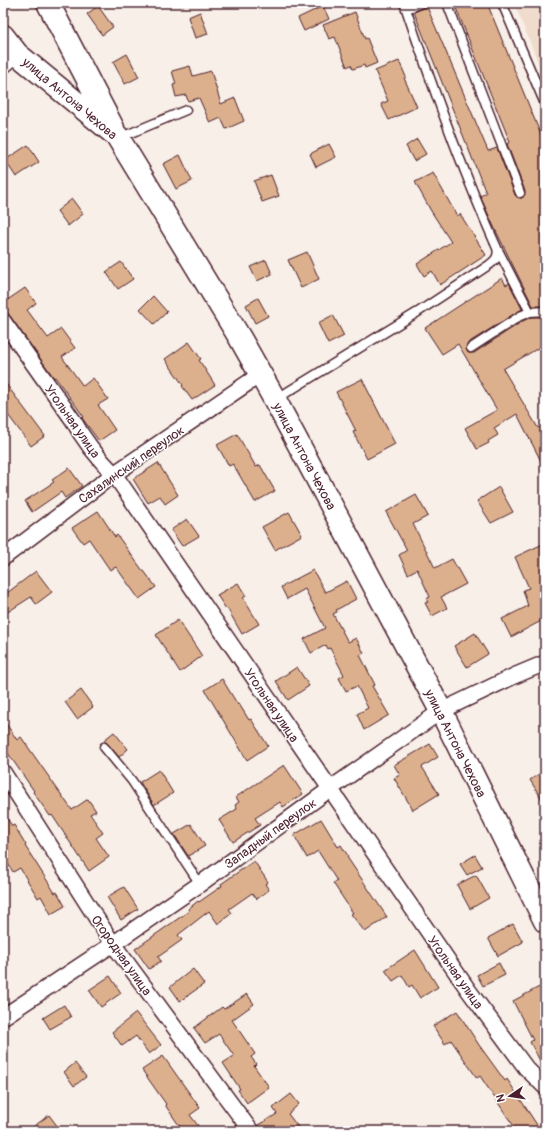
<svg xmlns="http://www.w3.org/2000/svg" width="548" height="1134" viewBox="0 0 548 1134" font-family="Pangolin,sans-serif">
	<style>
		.built { fill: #f0dccd }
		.building { fill: #ddb08d; stroke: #4a1f2b }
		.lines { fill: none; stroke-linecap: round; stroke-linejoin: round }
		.lane-casing { stroke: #4a1f2b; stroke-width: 11 }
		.street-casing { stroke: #4a1f2b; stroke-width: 18 }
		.secondary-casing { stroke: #4a1f2b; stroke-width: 25 }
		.lane { stroke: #fff; stroke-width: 8 }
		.street { stroke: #fff; stroke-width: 15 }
		.secondary { stroke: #fff; stroke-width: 22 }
		.labels { text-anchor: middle; stroke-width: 3; stroke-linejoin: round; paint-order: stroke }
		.street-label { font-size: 13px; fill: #4a1f2b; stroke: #fff }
	</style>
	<rect width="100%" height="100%" fill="#f8efe8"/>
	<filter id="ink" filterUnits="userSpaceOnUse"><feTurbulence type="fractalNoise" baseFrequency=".025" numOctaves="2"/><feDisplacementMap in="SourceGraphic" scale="8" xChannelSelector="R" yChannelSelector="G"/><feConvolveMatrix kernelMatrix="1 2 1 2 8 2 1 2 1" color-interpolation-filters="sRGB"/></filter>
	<g filter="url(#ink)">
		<path class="built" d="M514 3H545V79Z"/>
		<path class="building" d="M454 3H487L545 145V306H533L495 229 480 196 486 193 414 12 427 7 488 151 497 148 515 195 517 197 522 198 524 196 525 191 507 144 510 142Z
			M98 6 113 27 102 35 87 14Z
			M323 6 329 19 304 31 298 18Z
			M200 12 208 34 195 38 188 17Z
			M355 12 365 39 367 38 377 63 365 68 364 65 353 69 351 65 347 67 335 37 329 39 323 25Z
			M127 54 139 77 125 84 113 62Z
			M399 61 406 77 404 78 417 107 389 120 381 104 388 101 375 71Z
			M190 66 193 76 211 71 221 104 235 98 244 121 226 129 221 118 210 123 199 98 188 101 186 95 176 97 173 85 176 84 172 71Z
			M417 139 426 154 414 161 406 146Z
			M329 144 336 157 316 167 310 154Z
			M28 145 39 162 16 177 5 160Z
			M180 155 192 181 176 189 163 164Z
			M433 173 457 216 460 214 486 255 440 285 432 271 424 276 417 264 451 242 431 211 415 182Z
			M271 175 279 196 262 202 254 181Z
			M72 199 83 214 68 226 57 211Z
			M307 252 319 279 301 288 288 260Z
			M266 260 272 274 257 281 250 267Z
			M121 262 133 279 118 289 106 272Z
			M502 278 506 285 509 283 522 309 468 343 466 349 468 353H474L523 321 531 317H545V344L503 369 538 428 545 425V469L517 414 494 428 498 435 488 441 489 443 477 449 465 428 497 410 458 344 442 354 425 328Z
			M25 288 36 303 27 310 48 338 61 329 75 348 62 357 83 386 93 378 108 399 98 405 115 430 99 441 82 418 84 417 55 377 54 378 3 306V303Z
			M153 296 167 312 154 324 140 309Z
			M258 298 268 316 255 323 246 305Z
			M333 315 344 336 328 344 318 323Z
			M189 342 201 359 199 360 215 385 192 400 182 386 183 385 165 359Z
			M362 379 395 444 367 459 353 432 356 431 336 392Z
			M3 380 45 436 31 446 3 408Z
			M237 434 256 467 260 465 275 491 255 502 233 464 229 466 217 445Z
			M158 463 178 495 165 504 160 496 148 503 133 479Z
			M69 468 82 486 65 498 61 492 32 512 25 501 54 482 52 480Z
			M499 487 513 512 491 523 477 501Z
			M416 495 428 516 413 524 435 568 452 559 466 584 441 597 447 608 432 616 425 603 428 602 426 599 430 597 417 569 408 574 399 555 407 550 386 512Z
			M98 511 115 537 117 535 143 571H144L156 587 139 599 116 567 110 570 89 539 83 543 72 528Z
			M289 512 302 535 275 550 262 527Z
			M187 519 199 536 182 546 171 530Z
			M545 543V619L511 637 502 619 528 606 523 590 529 588 515 557Z
			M313 570 325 592H326L347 581 356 599 336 610 337 612 333 614 348 642 356 638 364 653 360 655 375 685 372 686 389 715 364 730 357 714 368 708 357 686 346 691 339 678 344 675 330 648 328 649 326 645 311 653 304 639 325 628 305 589 287 599 281 587Z
			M36 571 52 592 36 604 31 597 3 615V596Z
			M238 583 246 596 243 598 259 624 242 634 227 608 226 609 217 595Z
			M178 620 202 656 180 672 156 635Z
			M475 633 488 654 467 667 454 646Z
			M297 667 309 686 288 700 276 681Z
			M222 679 238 705 239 704 249 720 251 719 268 746 247 760 205 690Z
			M81 690 93 707 77 719 65 702Z
			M3 719 17 740 21 737 72 810 88 799 96 811 90 814 103 833 96 838 109 857 89 871 52 815 50 816 33 792 34 791 3 746Z
			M114 732 128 749 119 757 104 740Z
			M430 744 438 757 422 767 439 794 413 810 394 778 400 775 394 765Z
			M284 765 303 794 283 807 280 802 255 818 260 825 233 842 219 820 237 809 235 805 239 802 236 797Z
			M159 770 173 793 154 805 140 782Z
			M545 770V804L530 780Z
			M3 812 12 826 14 825 26 845 25 846 55 893 57 892 65 906 51 914 41 896 38 898 20 868 13 872 3 855Z
			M321 819 338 847 341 845 348 856 347 857 387 917 365 932 351 914 353 913 333 883 337 881 318 851 307 858 294 835Z
			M191 824 205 846 188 856 174 834Z
			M475 855 482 867 467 875 460 864Z
			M254 861 268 882 265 884 269 890 257 899 252 893 229 909 232 913 218 924 209 911 178 935 182 940 158 957 161 961 149 969 135 949 189 911 188 909 198 901 199 902 222 886 221 884Z
			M476 875 489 898 470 909 457 885Z
			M124 887 138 909 121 920 107 897Z
			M513 924 523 942 498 956 488 938Z
			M415 950 438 987 420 998 412 985 409 987 402 975 393 981 385 970Z
			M499 963 505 975 483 986 477 975Z
			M193 969 204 984 180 1001 170 987Z
			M110 976 121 993 101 1007 89 990Z
			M545 984V1070L530 1042 533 1040 513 1001Z
			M247 994 254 1004 232 1020 255 1054 251 1057 256 1064 254 1066 269 1087 247 1103 238 1090 240 1089 223 1063 234 1056 219 1034 205 1043 194 1028 222 1007 224 1009Z
			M64 1005 71 1017 50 1029 43 1018Z
			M457 1011 479 1045 505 1081 507 1079 541 1131H517L480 1076 477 1078 451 1040 445 1044 433 1026Z
			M136 1013 161 1045 149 1054 136 1036 122 1046 112 1032Z
			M163 1056 200 1108 190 1115 202 1131H183L165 1105 166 1104 142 1070Z
			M75 1063 86 1077 74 1086 64 1072Z
			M291 1094 299 1104 288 1114 301 1131H260L258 1125 277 1114 273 1108Z
			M49 1115 61 1131H28Z"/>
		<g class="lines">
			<g class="lane-casing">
				<path id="lane" d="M447 3 520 193
					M502 3 545 104
					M406 9 422 3
					M119 138 186 110
					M498 250 530 312
					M471 348 520 316 530 312 545 311
					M276 399 418 312 489 265C496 260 499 256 497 248 461 168 432 86 404 3
					M104 747 132 781 200 884"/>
			</g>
			<g class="street-casing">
				<path id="street" d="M3 66 17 54
					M3 321 73 420C84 441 97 457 114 474L469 991 526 1068 545 1087
					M3 558 114 474 261 374
					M3 772 113 944 251 1131
					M3 1017 113 944 200 884 330 789 441 711 514 676 545 663"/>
			</g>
			<g class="secondary-casing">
				<path id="secondary" d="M48 3 113 128
					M3 36 17 54 117 136 240 338 275 400 441 711 545 921"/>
			</g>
			<use href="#lane" class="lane"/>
			<use href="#street" class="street"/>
			<use href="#secondary" class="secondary"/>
		</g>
	</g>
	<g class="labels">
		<g class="street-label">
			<text transform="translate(70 98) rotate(40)" y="5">улица Антона Чехова</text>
			<text transform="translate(73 421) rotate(55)" y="5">Угольная улица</text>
			<text transform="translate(305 456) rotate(62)" y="5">улица Антона Чехова</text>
			<text transform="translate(131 464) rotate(-35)" y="5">Сахалинский переулок</text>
			<text transform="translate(272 705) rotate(56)" y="5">Угольная улица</text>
			<text transform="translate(456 743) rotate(63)" y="5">улица Антона Чехова</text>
			<text transform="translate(270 833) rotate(-36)" y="5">Западный переулок</text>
			<text transform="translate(122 955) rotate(55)" y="5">Огородная улица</text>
			<text transform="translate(456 972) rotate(55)" y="5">Угольная улица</text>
		</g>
	</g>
	<rect width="548" height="1134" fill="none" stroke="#fff" stroke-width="16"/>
	<rect x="8" y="8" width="532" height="1118" fill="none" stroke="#4a1f2b" stroke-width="1.5" filter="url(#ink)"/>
	<g transform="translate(510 1096) rotate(257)" stroke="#ffffff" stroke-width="3" paint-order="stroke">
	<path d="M0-3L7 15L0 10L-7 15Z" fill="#4a1f2b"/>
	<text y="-6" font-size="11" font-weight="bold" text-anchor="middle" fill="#4a1f2b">N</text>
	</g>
</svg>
